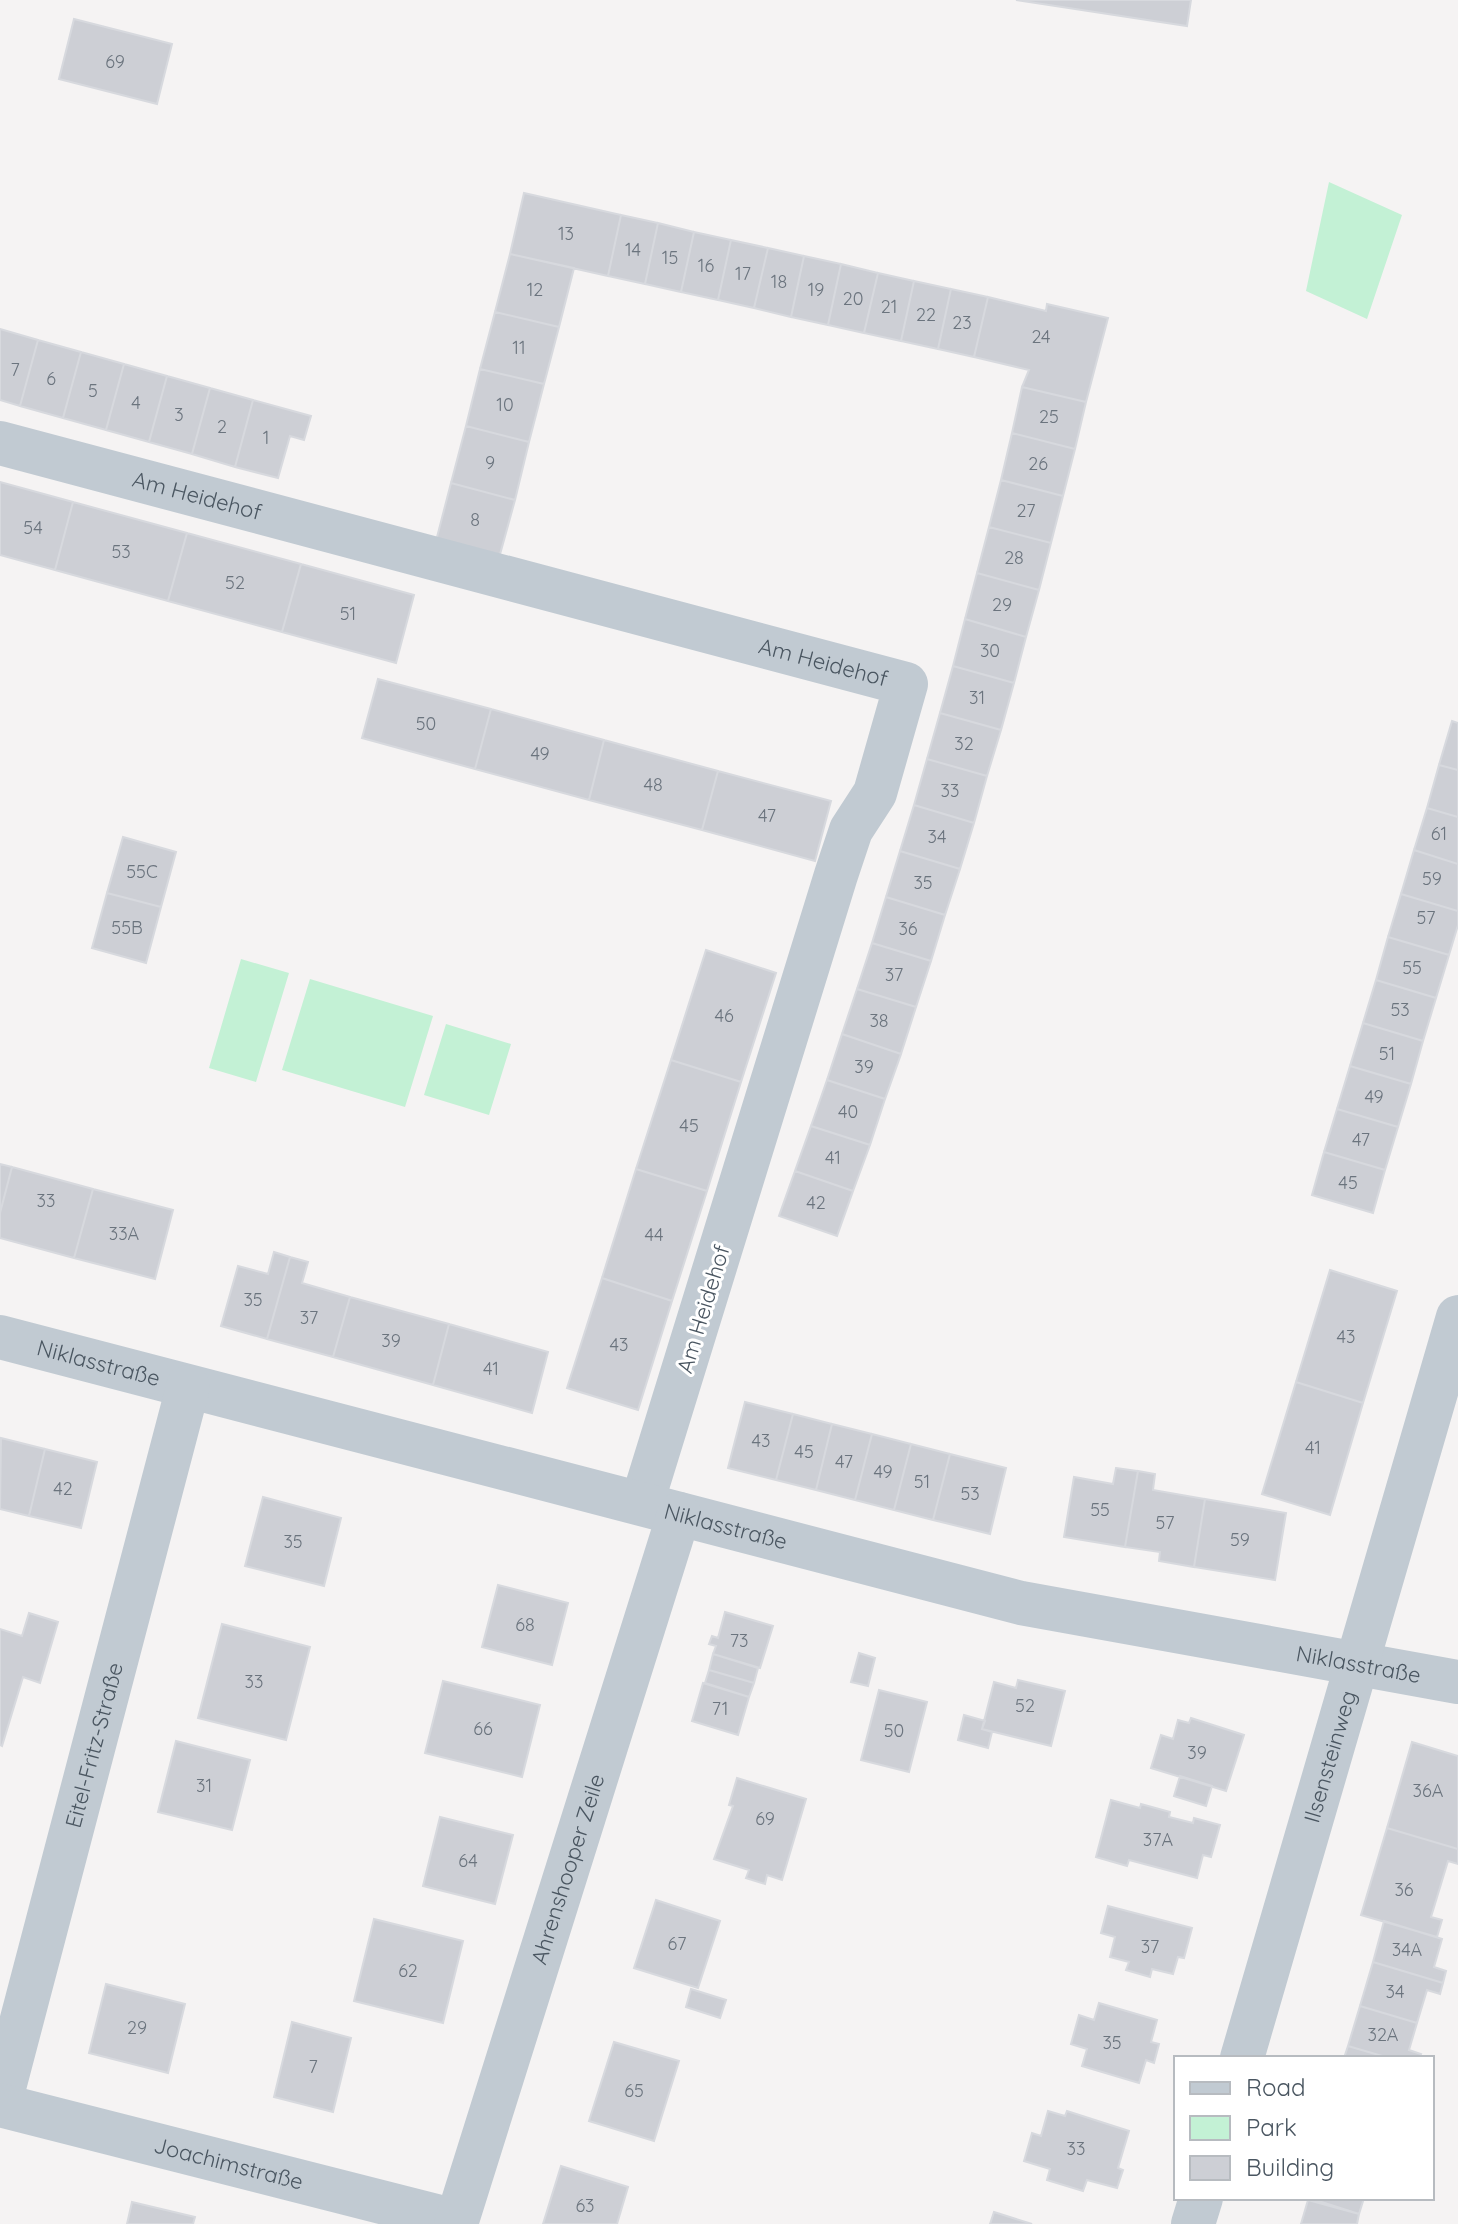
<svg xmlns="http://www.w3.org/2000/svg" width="1458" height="2224" viewBox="0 0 1458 2224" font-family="Quicksand,sans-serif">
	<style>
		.green { fill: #c3f1d5 }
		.building { fill: #cdcfd5; stroke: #d7d9de; stroke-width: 2 }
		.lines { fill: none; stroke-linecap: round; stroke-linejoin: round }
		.minor { stroke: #c1cad2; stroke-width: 44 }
		.labels { text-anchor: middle; stroke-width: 6; stroke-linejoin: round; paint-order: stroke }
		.number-label { font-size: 18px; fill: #6b747e }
		.street-label { font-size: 22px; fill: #4a5661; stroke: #fff }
	</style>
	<rect width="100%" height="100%" fill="#f5f3f3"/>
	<path class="green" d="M1329 182 1402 215 1367 319 1306 291Z
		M241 959 289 973 256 1082 209 1068Z
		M310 979 433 1016 405 1107 282 1070Z
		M446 1024 511 1044 489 1115 424 1095Z"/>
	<path class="building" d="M1016 0H1191L1187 26Z
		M74 19 172 44 157 104 59 79Z
		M524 193 621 215 608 276 510 254Z
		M621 215 658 223 645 284 608 276Z
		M658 223 694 232 681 292 645 284Z
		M694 232 731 240 718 300 681 292Z
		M731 240 768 248 754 308 718 300Z
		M768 248 804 256 791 317 754 308Z
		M510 254 574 268 559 327 495 312Z
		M804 256 841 264 828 325 791 317Z
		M841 264 878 273 864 333 828 325Z
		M878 273 914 281 901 341 864 333Z
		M914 281 951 289 938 349 901 341Z
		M951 289 988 297 974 357 938 349Z
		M988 297 1046 311 1047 304 1108 318 1086 402 1022 387 1029 370 974 357Z
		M495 312 559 327 544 384 480 369Z
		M0 329 38 340 20 406 0 400Z
		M38 340 81 352 63 418 20 406Z
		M81 352 124 364 106 430 63 418Z
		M124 364 167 376 149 442 106 430Z
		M480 369 544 384 529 442 466 426Z
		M167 376 210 388 192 454 149 442Z
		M1022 387 1086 402 1075 449 1012 433Z
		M210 388 253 400 235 467 192 454Z
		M253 400 311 416 304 440 290 436 278 478 235 467Z
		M466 426 529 442 515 500 451 483Z
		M1012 433 1075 449 1063 496 1001 480Z
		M1001 480 1063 496 1051 543 989 527Z
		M0 482 73 502 55 570 0 555Z
		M451 483 515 500 499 558 436 541Z
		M73 502 187 533 168 601 55 570Z
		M989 527 1051 543 1039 590 977 573Z
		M187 533 301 564 282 632 168 601Z
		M301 564 414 595 396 663 282 632Z
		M977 573 1039 590 1026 637 965 619Z
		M965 619 1026 637 1014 683 953 666Z
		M953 666 1014 683 1001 730 940 713Z
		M378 679 491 709 475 769 362 738Z
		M491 709 604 740 589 800 475 769Z
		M940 713 1001 730 987 776 927 759Z
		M1452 721 1458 723V770L1439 765Z
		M604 740 718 771 702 830 589 800Z
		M927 759 987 776 974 823 914 805Z
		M1439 765 1458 770V817L1427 808Z
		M718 771 831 801 815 861 702 830Z
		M914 805 974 823 960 869 900 851Z
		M1427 808 1458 817V864L1414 850Z
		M123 837 176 852 161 907 107 893Z
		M1414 850 1458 864V911L1401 894Z
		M900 851 960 869 945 915 886 897Z
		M107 893 161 907 146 963 92 948Z
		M1401 894 1458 911V925L1449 955 1388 937Z
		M886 897 945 915 931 961 872 943Z
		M1388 937 1449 955 1436 998 1376 980Z
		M872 943 931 961 916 1007 857 989Z
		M706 950 776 973 741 1082 671 1060Z
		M1376 980 1436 998 1423 1041 1363 1023Z
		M857 989 916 1007 901 1054 842 1034Z
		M1363 1023 1423 1041 1411 1084 1350 1066Z
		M842 1034 901 1054 885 1099 827 1080Z
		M671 1060 741 1082 707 1191 636 1169Z
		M1350 1066 1411 1084 1398 1127 1337 1109Z
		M827 1080 885 1099 870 1145 811 1126Z
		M1337 1109 1398 1127 1385 1170 1324 1152Z
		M811 1126 870 1145 853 1191 795 1171Z
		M1324 1152 1385 1170 1373 1213 1312 1195Z
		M0 1164 12 1167 0 1213Z
		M12 1167 93 1189 74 1258 0 1238V1213Z
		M636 1169 707 1191 672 1301 602 1278Z
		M795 1171 853 1191 837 1236 779 1216Z
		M93 1189 173 1210 155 1279 74 1258Z
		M274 1252 290 1257 267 1339 221 1326 238 1266 268 1274Z
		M290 1257 308 1262 302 1283 350 1297 333 1357 267 1339Z
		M1330 1270 1397 1291 1363 1403 1296 1382Z
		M602 1278 672 1301 638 1410 567 1388Z
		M350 1297 449 1324 433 1385 333 1357Z
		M449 1324 548 1352 532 1413 433 1385Z
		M1296 1382 1363 1403 1330 1515 1262 1494Z
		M745 1402 793 1414 776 1480 728 1468Z
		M793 1414 832 1424 816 1490 776 1480Z
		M832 1424 872 1434 855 1500 816 1490Z
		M872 1434 911 1444 894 1510 855 1500Z
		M1 1438 45 1449 29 1516 0 1509Z
		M911 1444 950 1454 933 1520 894 1510Z
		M45 1449 97 1462 81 1528 29 1516Z
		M950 1454 1006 1468 990 1534 933 1520Z
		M1116 1468 1138 1471 1125 1547 1064 1537 1074 1477 1113 1484Z
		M1138 1471 1155 1474 1153 1490 1205 1499 1194 1567 1159 1561 1160 1552 1125 1547Z
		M263 1497 341 1518 324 1586 245 1566Z
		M1205 1499 1286 1513 1275 1580 1194 1567Z
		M498 1585 568 1603 552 1665 482 1647Z
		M725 1612 773 1626 760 1668 713 1654 716 1646 709 1644 712 1636 718 1638Z
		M29 1613 58 1622 40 1683 23 1677 2 1746 0 1745V1629L22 1636Z
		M222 1624 310 1647 286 1740 198 1718Z
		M859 1653 875 1658 868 1686 851 1682Z
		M713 1654 758 1668 754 1683 709 1670Z
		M709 1670 754 1683 749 1697 705 1683Z
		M1018 1680 1065 1691 1051 1746 982 1729 994 1682 1016 1688Z
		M443 1681 540 1705 522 1777 425 1753Z
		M703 1683 749 1697 738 1735 692 1721Z
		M879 1690 927 1702 909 1772 861 1760Z
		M964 1715 985 1721 982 1729 992 1732 988 1748 958 1740Z
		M1191 1718 1244 1735 1226 1791 1151 1768 1161 1735 1173 1739 1178 1720 1189 1723Z
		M176 1741 250 1760 232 1830 158 1812Z
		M1412 1742 1458 1756V1849L1387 1828Z
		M1180 1776 1212 1786 1206 1806 1174 1796Z
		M737 1778 806 1799 782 1880 767 1875 765 1884 746 1878 749 1870 714 1859 733 1806 729 1805Z
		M1111 1800 1140 1808 1141 1804 1170 1812 1169 1817 1193 1823 1194 1818 1220 1825 1211 1857 1203 1855 1197 1878 1129 1860 1127 1866 1096 1857Z
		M440 1817 513 1835 495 1904 423 1886Z
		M1387 1828 1458 1849V1864L1448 1861 1431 1917 1442 1920 1437 1937 1361 1915Z
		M656 1900 720 1921 698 1988 634 1968Z
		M1108 1906 1192 1928 1184 1958 1178 1957 1173 1974 1152 1969 1150 1977 1126 1970 1129 1962 1110 1957 1115 1937 1101 1933Z
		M374 1919 463 1941 443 2023 354 2001Z
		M1384 1921 1442 1939 1434 1967 1446 1971 1443 1983 1373 1962Z
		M1373 1962 1443 1983 1440 1994 1427 1990 1417 2023 1360 2006Z
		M106 1984 185 2004 168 2073 89 2053Z
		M691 1989 726 2000 720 2018 686 2007Z
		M1099 2003 1157 2020 1151 2042 1159 2044 1154 2063 1146 2060 1139 2083 1082 2066 1087 2049 1071 2044 1079 2015 1094 2020Z
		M1360 2006 1417 2023 1409 2050 1421 2054 1419 2058H1389L1348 2046Z
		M292 2022 351 2038 333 2112 274 2097Z
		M614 2042 679 2061 654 2141 589 2121Z
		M1348 2046 1389 2058H1344Z
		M1048 2111 1065 2116 1067 2111 1129 2131 1118 2168 1123 2170 1117 2188 1087 2180 1083 2191 1047 2180 1050 2169 1024 2161 1032 2133 1041 2136Z
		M561 2166 628 2187 617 2224H543Z
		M1309 2198H1364L1359 2214Z
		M1308 2200 1359 2214 1357 2224H1301Z
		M132 2202 195 2217 193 2224H127Z
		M994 2212 1032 2224H990Z"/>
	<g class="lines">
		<g class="minor">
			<path id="s1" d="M0 443 906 684 875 793 851 830 836 875 642 1503"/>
			<path id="s2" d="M0 1337 1021 1603 1458 1682"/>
			<path id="s3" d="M1242 2058 1458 1317"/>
			<path id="s4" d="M0 2103 188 1387"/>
			<path id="s5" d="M0 2105 456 2221"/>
			<path id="s6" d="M456 2224 679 1514"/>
			<path d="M1193 2224 1201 2198"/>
		</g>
	</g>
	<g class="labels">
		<g class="number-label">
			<text x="115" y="68">69</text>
			<text x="566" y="240">13</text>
			<text x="633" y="256">14</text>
			<text x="670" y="264">15</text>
			<text x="706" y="272">16</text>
			<text x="743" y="280">17</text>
			<text x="779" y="288">18</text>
			<text x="535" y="296">12</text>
			<text x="816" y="296">19</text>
			<text x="853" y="305">20</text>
			<text x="889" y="313">21</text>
			<text x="926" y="321">22</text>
			<text x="962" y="329">23</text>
			<text x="1041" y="343">24</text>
			<text x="519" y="354">11</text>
			<text x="15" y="376">7</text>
			<text x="51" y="385">6</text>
			<text x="93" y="397">5</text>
			<text x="136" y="409">4</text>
			<text x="505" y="411">10</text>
			<text x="179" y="421">3</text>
			<text x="1049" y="423">25</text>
			<text x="222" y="433">2</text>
			<text x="266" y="444">1</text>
			<text x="490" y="469">9</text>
			<text x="1038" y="470">26</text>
			<text x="1026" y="517">27</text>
			<text x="475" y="526">8</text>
			<text x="33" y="534">54</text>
			<text x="121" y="558">53</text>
			<text x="1014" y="564">28</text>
			<text x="235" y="589">52</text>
			<text x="1002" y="611">29</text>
			<text x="348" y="620">51</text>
			<text x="990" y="657">30</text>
			<text x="977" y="704">31</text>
			<text x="426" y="730">50</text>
			<text x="964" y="750">32</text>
			<text x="540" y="760">49</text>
			<text x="653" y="791">48</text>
			<text x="950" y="797">33</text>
			<text x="767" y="822">47</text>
			<text x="1439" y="840">61</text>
			<text x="937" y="843">34</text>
			<text x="142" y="878">55C</text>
			<text x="1432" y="885">59</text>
			<text x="923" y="889">35</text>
			<text x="1426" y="924">57</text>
			<text x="127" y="934">55B</text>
			<text x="908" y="935">36</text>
			<text x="1412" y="974">55</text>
			<text x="894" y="981">37</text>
			<text x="1400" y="1016">53</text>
			<text x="724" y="1022">46</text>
			<text x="879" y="1027">38</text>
			<text x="1387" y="1060">51</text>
			<text x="864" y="1073">39</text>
			<text x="1374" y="1103">49</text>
			<text x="848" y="1118">40</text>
			<text x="689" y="1132">45</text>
			<text x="1361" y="1146">47</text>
			<text x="833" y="1164">41</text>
			<text x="1348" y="1189">45</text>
			<text x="46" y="1207">33</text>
			<text x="816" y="1209">42</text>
			<text x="124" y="1240">33A</text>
			<text x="654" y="1241">44</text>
			<text x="253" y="1306">35</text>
			<text x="309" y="1324">37</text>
			<text x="1346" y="1343">43</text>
			<text x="391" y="1347">39</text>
			<text x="619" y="1351">43</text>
			<text x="491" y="1375">41</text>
			<text x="761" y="1447">43</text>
			<text x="1313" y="1454">41</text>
			<text x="804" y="1458">45</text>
			<text x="844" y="1468">47</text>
			<text x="883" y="1478">49</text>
			<text x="922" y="1488">51</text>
			<text x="63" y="1495">42</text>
			<text x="970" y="1500">53</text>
			<text x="1100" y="1516">55</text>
			<text x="1165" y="1529">57</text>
			<text x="1240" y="1546">59</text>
			<text x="293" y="1548">35</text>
			<text x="525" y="1631">68</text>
			<text x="739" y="1647">73</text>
			<text x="254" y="1688">33</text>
			<text x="1025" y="1712">52</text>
			<text x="720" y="1715">71</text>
			<text x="483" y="1735">66</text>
			<text x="894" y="1737">50</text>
			<text x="1197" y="1759">39</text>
			<text x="204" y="1792">31</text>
			<text x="1428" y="1797">36A</text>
			<text x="765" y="1825">69</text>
			<text x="1158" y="1846">37A</text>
			<text x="468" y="1867">64</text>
			<text x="1404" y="1896">36</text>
			<text x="677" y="1950">67</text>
			<text x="1150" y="1953">37</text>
			<text x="1407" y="1956">34A</text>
			<text x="408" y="1977">62</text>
			<text x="1395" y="1998">34</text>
			<text x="137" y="2034">29</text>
			<text x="1383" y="2041">32A</text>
			<text x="1112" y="2049">35</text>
			<text x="313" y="2073">7</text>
			<text x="634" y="2097">65</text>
			<text x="1076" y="2155">33</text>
			<text x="585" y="2212">63</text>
		</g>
		<g class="street-label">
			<text dy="8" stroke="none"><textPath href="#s1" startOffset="204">Am Heidehof</textPath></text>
			<text dy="8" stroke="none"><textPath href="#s1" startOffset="852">Am Heidehof</textPath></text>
			<text transform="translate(703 1309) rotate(-73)" y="8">Am Heidehof</text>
			<text dy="8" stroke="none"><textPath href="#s2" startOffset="102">Niklasstraße</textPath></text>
			<text dy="8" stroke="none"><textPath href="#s2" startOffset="750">Niklasstraße</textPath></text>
			<text dy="8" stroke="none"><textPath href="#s2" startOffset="1398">Niklasstraße</textPath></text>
			<text dy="8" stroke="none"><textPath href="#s4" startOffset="370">Eitel-Fritz-Straße</textPath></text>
			<text dy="8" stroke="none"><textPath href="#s3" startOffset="314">Ilsensteinweg</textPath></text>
			<text dy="8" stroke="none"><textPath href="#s6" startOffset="372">Ahrenshooper Zeile</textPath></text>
			<text dy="8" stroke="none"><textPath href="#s5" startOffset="236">Joachimstraße</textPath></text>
		</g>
	</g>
	<rect x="1174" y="2056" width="260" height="144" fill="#ffffff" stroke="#b7bbc0" stroke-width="2"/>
	<rect x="1190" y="2082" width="40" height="12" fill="#c1cad2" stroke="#b7bbc0" stroke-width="2"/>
	<text x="1246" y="2096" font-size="24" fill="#4a5661">Road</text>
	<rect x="1190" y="2116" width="40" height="24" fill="#c3f1d5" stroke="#b7bbc0" stroke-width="2"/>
	<text x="1246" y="2136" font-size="24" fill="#4a5661">Park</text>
	<rect x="1190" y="2156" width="40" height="24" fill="#cdcfd5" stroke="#b7bbc0" stroke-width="2"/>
	<text x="1246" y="2176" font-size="24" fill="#4a5661">Building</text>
</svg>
